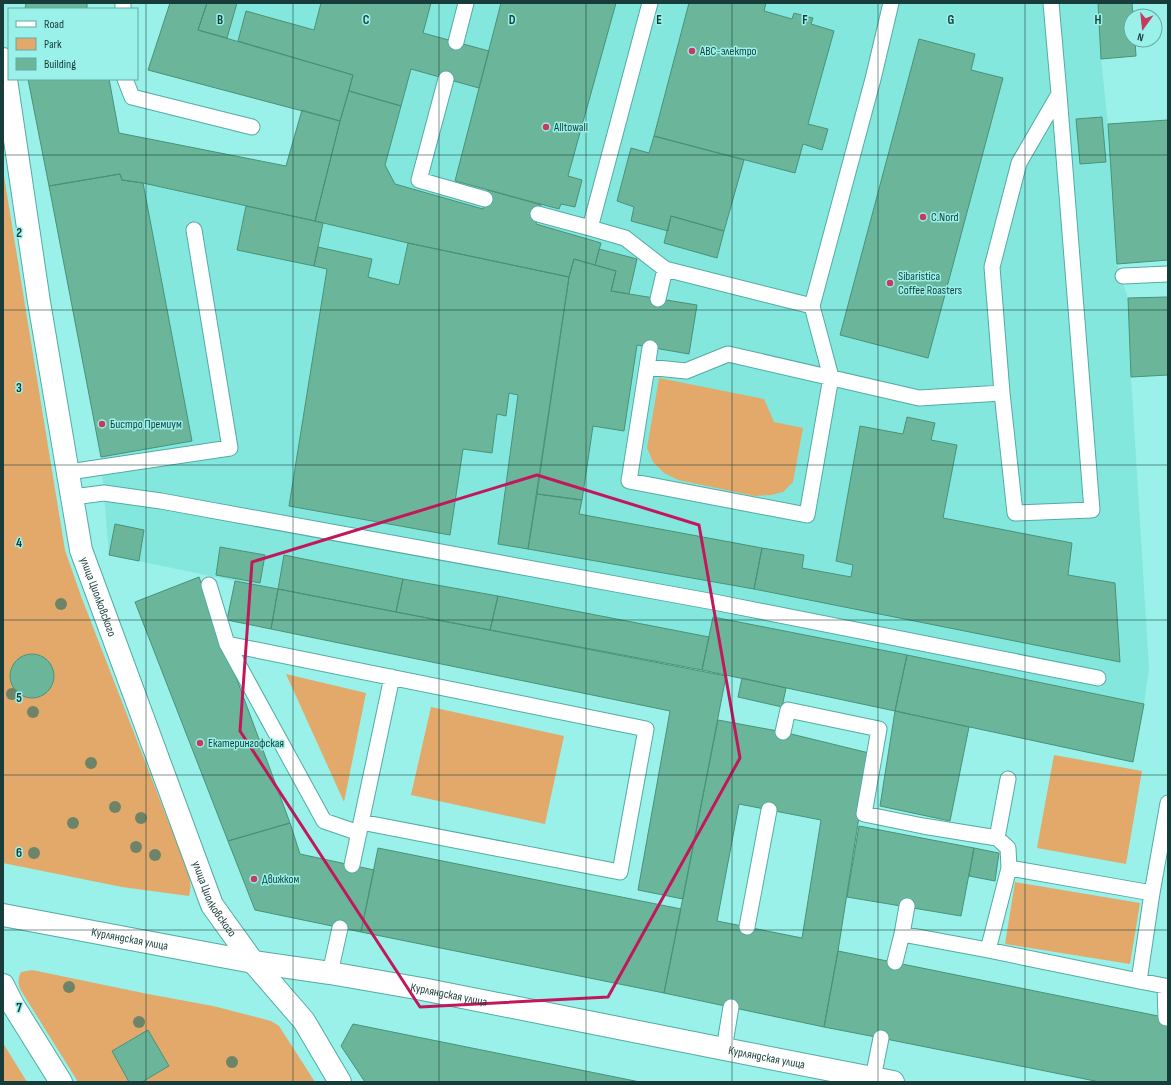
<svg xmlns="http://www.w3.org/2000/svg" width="1171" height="1085" viewBox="0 0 1171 1085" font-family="'Sofia Sans Condensed',sans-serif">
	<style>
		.built { fill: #83e7de }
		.green { fill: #e2a96a }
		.building { fill: #6bb59a; stroke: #489378; fill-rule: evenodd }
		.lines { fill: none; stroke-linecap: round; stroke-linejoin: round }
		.service-casing { stroke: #53aba4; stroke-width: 17 }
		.minor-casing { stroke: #53aba4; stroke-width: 24 }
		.tertiary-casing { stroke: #53aba4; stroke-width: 24 }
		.service { stroke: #fff; stroke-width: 15 }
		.minor { stroke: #fff; stroke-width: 22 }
		.tertiary { stroke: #fff; stroke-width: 22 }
		.tree { fill: #6e8469 }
		.marked { fill: none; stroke: #c2185b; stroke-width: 3; stroke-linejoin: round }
		.grid { fill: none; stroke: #173c39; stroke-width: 1; stroke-opacity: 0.55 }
		.poi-dot { fill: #c73961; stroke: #99f1e9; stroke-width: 1.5 }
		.labels { text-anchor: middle; stroke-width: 3; stroke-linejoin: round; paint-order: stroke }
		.poi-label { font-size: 12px; fill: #173c39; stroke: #99f1e9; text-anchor: start }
		.street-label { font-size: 12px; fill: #173c39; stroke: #99f1e9 }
		.grid-label { font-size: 13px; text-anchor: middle; font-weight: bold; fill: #173c39; stroke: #99f1e9; stroke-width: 3; stroke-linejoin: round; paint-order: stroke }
	</style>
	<rect width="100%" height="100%" fill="#99f1e9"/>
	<path class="built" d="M207 3H1098L1101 59 1108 124 1117 264 1128 298 1131 377 1149 668 1144 704 1133 762 742 678 235 581 109 555 101 457 49 186 120 174 143 183 315 221 340 121 353 75 198 30Z"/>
	<path class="green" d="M3 170 65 550 81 596 186 867C190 879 192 884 189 896L122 887 3 863Z
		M659 378 764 399 774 422 803 428 793 482 783 492 771 495 755 496 678 480 664 473 653 462 647 448Z
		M286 674 366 693 344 802Z
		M431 707 564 736 545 824 411 795Z
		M1054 755 1142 771 1126 864 1037 848Z
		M1015 882 1140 903 1130 964 1005 944Z
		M32 970 148 994 213 1006 271 1021 279 1026 315 1082H78L20 989C18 982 18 978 21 972Z
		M3 1043 27 1082H3Z"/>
	<path class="building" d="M26 3H87V9H25Z
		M170 3H207L198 30 353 75 340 121 148 70Z
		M207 3H237L227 38 198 30Z
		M321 3H431L423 33 489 51 479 88 411 69 401 106 349 91 353 75 238 41 246 11 314 30Z
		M501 3H616L568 176 582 180 575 207 561 204 559 209 455 181Z
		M689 3H766L764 11 792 19 794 13 813 18 811 24 834 31 808 124 828 129 822 150 803 144 795 173 654 136Z
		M1098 3H1132L1133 16H1131V40H1135L1136 56 1101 59Z
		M919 39 975 54 971 70 1003 78 928 358 840 335Z
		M28 79H109L119 133 286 166 302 110 340 121 315 221 143 183 122 180 120 174 49 186Z
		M349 91 401 106 385 165 395 184 483 209 488 190 541 205 536 224 601 243 595 265 574 259 569 277 408 243 315 221 340 121Z
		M1102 117 1106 162 1080 164 1076 119Z
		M1168 120V260L1117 264 1108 124Z
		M654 136 744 160 724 231 671 216 668 231 631 221 634 207 617 201 631 148 649 153Z
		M120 174 122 180 143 183 192 441 101 457 49 186Z
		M246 206 315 221 323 223 314 266 237 250Z
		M671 216 724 231 717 258 664 243Z
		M408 243 569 277 528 549 498 544 518 395 509 393 506 416 497 414 492 453 463 449 450 535 289 506 327 269 314 266 318 247 372 259 368 277 399 285Z
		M599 249 637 259 629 294 611 291 616 271 595 265Z
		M574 259 616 271 611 291 697 305 689 354 637 345 624 431 593 426 582 500 537 494 569 277Z
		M1168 297V375L1131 377 1128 298Z
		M907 417 935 423 931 440 957 445 943 518 1072 543 1068 575 1115 583 1120 662 754 589 762 548 804 555 802 568 851 577 853 565 836 561 860 426 903 434Z
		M537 494 582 500 579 514 762 548 754 589 528 549Z
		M115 524 144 530 139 561 109 555Z
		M220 547 265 555 260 583 216 575Z
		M284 555 403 579 396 612 278 589Z
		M199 577 290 823 228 841 135 602Z
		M403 579 498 596 490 630 396 612Z
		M235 581 278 589 271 629 227 620Z
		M278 589 726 676 683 899 638 890 670 711 271 629Z
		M498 596 709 637 702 670 490 630Z
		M713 617 907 655 895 711 702 670Z
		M10 676a22 22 0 1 1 44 0a22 22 0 1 1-44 0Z
		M907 655 1144 704 1133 762 895 711Z
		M742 678 786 688 782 707 738 697Z
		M895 711 969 727 950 821 880 806Z
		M718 720 783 732 869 753 838 951 824 1027 664 993ZM739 804 821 820 802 938 717 921Z
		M290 823 300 854 374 870 361 932 255 910 228 841Z
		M859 826 974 848 961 916 847 897Z
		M378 848 681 909 664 993 361 932Z
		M974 848 999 853 995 881 969 876Z
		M838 951 1168 1018V1082H1100L881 1038 824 1027Z
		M353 1024 640 1082H365L341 1046Z
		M148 1030 169 1066 142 1082H129L112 1051Z"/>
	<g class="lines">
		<g class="service-casing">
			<path id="service" d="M650 3 590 228 625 238 665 269 812 306
				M891 3 873 79 812 306 831 377 807 515 629 481 647 367 686 371 728 354 919 398 1002 393 992 267 1019 163 1059 94 1051 3
				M123 9V3
				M456 42 466 3
				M125 79 132 97 252 127
				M446 79 419 180 485 199
				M538 214 590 228
				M1123 276 1168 274
				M658 299 665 269
				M647 367 650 348
				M1002 393 1015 513 1092 510 1059 94
				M69 472 230 448 194 230
				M73 497 104 493 161 501 714 602 1098 678
				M209 585 227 644 324 821 359 833
				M227 644 646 729 620 872 361 822
				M783 732 788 710 879 729 864 814 923 826 997 838
				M1008 779 997 838 1008 848 1009 868
				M352 865 392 677
				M747 927 769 810
				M902 934 907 906
				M988 950 1009 868 1152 893
				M895 962 902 934 988 950 1139 981
				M330 973 340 928
				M1166 1018 1165 986 1139 981 1152 893 1168 803
				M724 1049 731 1007
				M873 1078 881 1038"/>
		</g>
		<g class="minor-casing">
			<g id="minor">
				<path id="s1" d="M3 915 253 962 330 973 422 989 724 1049 893 1082"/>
			</g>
		</g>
		<g class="tertiary-casing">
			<g id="tertiary">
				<path id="s2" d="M3 59 39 302 81 550 212 905 253 962 304 1021 340 1082"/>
				<path d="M3 985 13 1005 61 1082"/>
			</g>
		</g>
		<use href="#service" class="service"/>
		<use href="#minor" class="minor"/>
		<use href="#tertiary" class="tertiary"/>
	</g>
	<g class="tree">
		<circle cx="61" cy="604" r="6"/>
		<circle cx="12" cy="694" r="6"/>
		<circle cx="33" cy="712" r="6"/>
		<circle cx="91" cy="763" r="6"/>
		<circle cx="115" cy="807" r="6"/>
		<circle cx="141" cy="818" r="6"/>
		<circle cx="73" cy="823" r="6"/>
		<circle cx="136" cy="847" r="6"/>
		<circle cx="34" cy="853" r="6"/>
		<circle cx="155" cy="855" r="6"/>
		<circle cx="69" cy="987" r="6"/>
		<circle cx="139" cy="1022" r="6"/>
		<circle cx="232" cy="1062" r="6"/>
	</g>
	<path class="marked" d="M537 475 699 525 740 758 608 997 420 1007 240 731 252 562Z"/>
	<path class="grid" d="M146 3V1082M293 3V1082M439 3V1082M586 3V1082M732 3V1082M878 3V1082M1025 3V1082M3 155H1168M3 310H1168M3 465H1168M3 620H1168M3 775H1168M3 930H1168"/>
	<g class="poi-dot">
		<circle cx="692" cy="51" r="4"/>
		<circle cx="546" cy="127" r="4"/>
		<circle cx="923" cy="217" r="4"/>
		<circle cx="890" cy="283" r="4"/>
		<circle cx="102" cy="424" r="4"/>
		<circle cx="200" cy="743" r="4"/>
		<circle cx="254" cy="879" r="4"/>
	</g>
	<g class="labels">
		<g class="poi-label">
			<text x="700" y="55">АВС-электро</text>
			<text x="554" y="131">Alltowall</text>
			<text x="931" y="221">C.Nord</text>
			<text x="898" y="280">Sibaristica<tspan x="898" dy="14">Coffee Roasters</tspan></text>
			<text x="110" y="428">Бистро Премиум</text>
			<text x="208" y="747">Екатерингофская</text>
			<text x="262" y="883">Движком</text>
		</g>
		<g class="street-label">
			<text dy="4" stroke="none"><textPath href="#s2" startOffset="547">улица Циолковского</textPath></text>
			<text dy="4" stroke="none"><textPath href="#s2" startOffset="871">улица Циолковского</textPath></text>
			<text dy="4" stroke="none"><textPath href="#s1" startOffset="129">Курляндская улица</textPath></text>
			<text dy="4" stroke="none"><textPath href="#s1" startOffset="453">Курляндская улица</textPath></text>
			<text dy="4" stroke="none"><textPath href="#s1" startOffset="777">Курляндская улица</textPath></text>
		</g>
	</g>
	<g class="grid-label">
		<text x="220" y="24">B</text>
		<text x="366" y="24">C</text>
		<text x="512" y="24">D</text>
		<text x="659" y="24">E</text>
		<text x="805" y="24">F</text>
		<text x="951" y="24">G</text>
		<text x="1098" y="24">H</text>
		<text x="19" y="237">2</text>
		<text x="19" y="392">3</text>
		<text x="19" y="547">4</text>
		<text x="19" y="702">5</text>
		<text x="19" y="857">6</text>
		<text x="19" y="1012">7</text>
	</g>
	<rect width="1171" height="1085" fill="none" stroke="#173c39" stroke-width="8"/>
	<rect x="8" y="8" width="130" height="72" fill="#99f1e9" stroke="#65a9a3"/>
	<rect x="16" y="21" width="20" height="6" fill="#ffffff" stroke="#65a9a3"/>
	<text x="44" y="28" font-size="12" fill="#173c39">Road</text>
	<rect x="16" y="38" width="20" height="12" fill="#e2a96a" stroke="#65a9a3"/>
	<text x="44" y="48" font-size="12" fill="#173c39">Park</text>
	<rect x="16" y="58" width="20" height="12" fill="#6bb59a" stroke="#65a9a3"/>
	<text x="44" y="68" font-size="12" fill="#173c39">Building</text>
	<g transform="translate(1143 28) rotate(195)"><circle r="19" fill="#99f1e9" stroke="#65a9a3"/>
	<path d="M0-3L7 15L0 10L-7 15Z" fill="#c73961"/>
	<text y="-6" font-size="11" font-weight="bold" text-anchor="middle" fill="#173c39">N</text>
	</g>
</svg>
